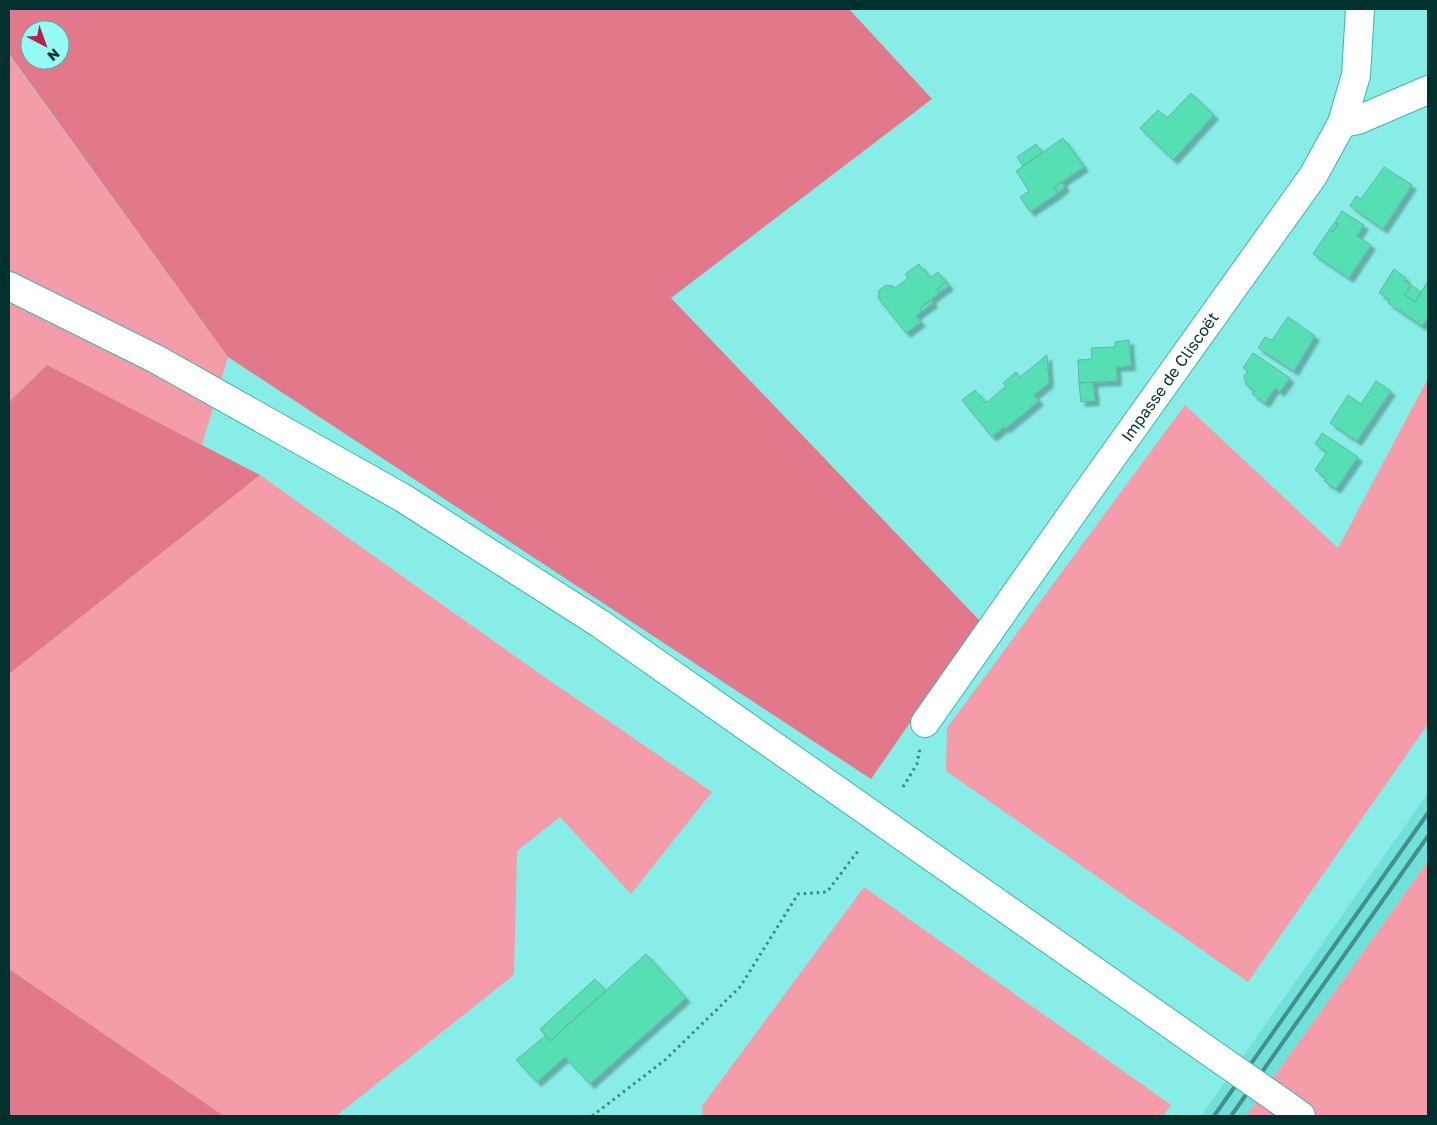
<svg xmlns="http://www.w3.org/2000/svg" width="1437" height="1125" viewBox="0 0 1437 1125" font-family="'Golos Text',sans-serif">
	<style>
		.built { fill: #70e1d9 }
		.green { fill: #f49caa }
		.forest { fill: #e2788b; fill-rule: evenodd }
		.building { fill: #57deb5; stroke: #61b99b; filter: url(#shadow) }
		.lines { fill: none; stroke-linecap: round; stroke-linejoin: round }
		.minor-casing { stroke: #48b0a9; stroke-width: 30 }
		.primary-casing { stroke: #48b0a9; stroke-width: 30 }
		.path { stroke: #3f8782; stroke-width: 3; stroke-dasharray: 2.5 4; stroke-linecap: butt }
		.minor { stroke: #fff; stroke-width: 28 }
		.primary { stroke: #fff; stroke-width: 28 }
		.rail { stroke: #448f8a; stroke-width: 4 }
		.primary-bridge-casing { stroke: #48b0a9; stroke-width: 30; stroke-linecap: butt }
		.primary-bridge { stroke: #fff; stroke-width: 28 }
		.labels { text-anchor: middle; stroke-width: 4; stroke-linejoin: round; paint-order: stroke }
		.street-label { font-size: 16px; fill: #01312e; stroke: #96fbf3 }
	</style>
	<defs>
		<filter id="shadow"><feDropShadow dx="4.5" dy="4.5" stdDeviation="1" flood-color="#0004"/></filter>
	</defs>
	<rect width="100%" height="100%" fill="#88ede6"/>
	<path class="built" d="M1428 793V861L1246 1116H1201Z"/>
	<path class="green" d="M9 55 228 357 202 445 48 366 9 402Z
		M1428 378V724L1248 982 946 771 947 728 1185 405 1338 548Z
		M260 475 530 667 712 792 631 894 560 817 517 851 514 975 336 1116H224L9 969V674Z
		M1428 861V1116H1246Z
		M864 887 1171 1105 1163 1116H703L702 1106Z"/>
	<path class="forest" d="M9 9H849L932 99 671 298 980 621 871 779 228 357 9 54ZM30 30H60V60H30Z
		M47 365 260 475 9 674V402Z
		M9 969 224 1116H9Z"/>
	<path class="building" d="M1191 93 1214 115 1173 160 1140 128 1158 110 1167 118Z
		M1063 138 1084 167 1054 187 1058 193 1030 212 1020 197 1029 191 1016 171Z
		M1036 144 1042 153 1023 166 1017 157Z
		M1384 167 1412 185 1383 229 1350 206 1356 196 1361 199Z
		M1062 182 1065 187 1058 193 1054 187Z
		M1342 211 1364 225 1357 236 1371 245 1349 278 1313 254 1329 230 1333 232 1338 224 1335 222Z
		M1335 222 1338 224 1333 232 1329 230Z
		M919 264 930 278 938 272 946 282 937 289 940 292 920 308 922 311 916 316 921 322 906 333 878 298 879 290 886 285 893 286 895 288 908 278 905 274Z
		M1394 269 1406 278 1404 281 1411 285 1405 295 1415 302 1428 281V317L1422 326 1388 303 1390 300 1379 293Z
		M946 282 949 286 940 292 937 289Z
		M1411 285 1421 292 1415 302 1405 295Z
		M931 300 933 303 922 311 920 308Z
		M1288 317 1315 336 1294 371 1258 348 1265 337 1272 340Z
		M1129 340 1131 366 1116 367 1117 381 1079 383 1078 360 1092 359 1091 348 1115 347V342Z
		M1253 353 1290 378 1280 392 1275 388 1265 403 1252 394 1255 391 1246 385 1244 376 1248 371 1243 368Z
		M1047 355 1049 383 1034 395 1039 401 1005 429 1004 427 992 437 962 400 975 390 986 403 1006 386 1003 383 1016 372 1020 377Z
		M1376 381 1391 391 1357 441 1330 423 1348 395 1361 404Z
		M1093 382 1095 401 1081 402 1079 383Z
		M1322 433 1358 457 1336 489 1324 481 1326 478 1315 470 1327 452 1315 444Z
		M646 954 686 998 590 1084 565 1057 537 1082 516 1060 545 1036 550 1041Z
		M595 979 606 991 550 1041 540 1029Z"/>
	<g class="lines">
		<g class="minor-casing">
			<g id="minor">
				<path d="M1342 123 1358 120 1428 90"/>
				<path id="s1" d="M925 723 1083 498 1313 176 1342 123 1356 75 1360 9"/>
			</g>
		</g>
		<g class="primary-casing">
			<path id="primary" d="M9 286 156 359 403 498 599 623 1224 1062
				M1273 1096 1301 1116"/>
		</g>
		<path class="path" d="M903 787 917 764 920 748
			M592 1116 665 1060 740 987 798 894 827 892 858 851"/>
		<use href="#minor" class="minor"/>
		<use href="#primary" class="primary"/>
		<path class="rail" d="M1214 1116 1428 813
			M1231 1116 1428 836"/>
		<g class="primary-bridge-casing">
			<path id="primary-bridge" d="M1224 1062 1273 1096"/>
		</g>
		<use href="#primary-bridge" class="primary-bridge"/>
	</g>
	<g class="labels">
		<g class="street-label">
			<text dy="6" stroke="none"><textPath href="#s1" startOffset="424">Impasse de Cliscoët</textPath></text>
		</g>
	</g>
	<rect width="1437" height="1125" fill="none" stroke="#01312e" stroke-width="20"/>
	<g transform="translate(45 45) rotate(139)"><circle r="24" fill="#96fbf3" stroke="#5aaaa4"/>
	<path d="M0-4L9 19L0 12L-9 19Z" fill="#b3224e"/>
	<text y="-8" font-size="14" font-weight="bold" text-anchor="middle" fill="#01312e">N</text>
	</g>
</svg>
